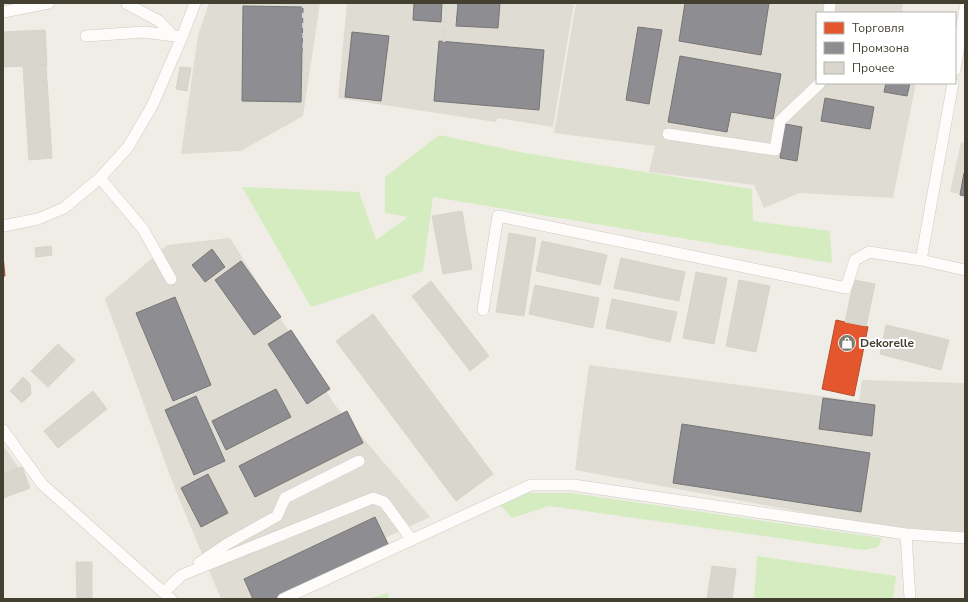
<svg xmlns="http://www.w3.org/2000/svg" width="968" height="602" viewBox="0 0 968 602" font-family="'Nunito Sans',sans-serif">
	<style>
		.industrial { fill: #dfdcd3 }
		.green { fill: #d5ecc1 }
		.shops { fill: #e4572e; stroke: #b4502f }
		.industry { fill: #8d8d92; stroke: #777675 }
		.building { fill: #d8d6cd; stroke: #d7d5cb }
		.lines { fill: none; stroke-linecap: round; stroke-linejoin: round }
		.minor-casing { stroke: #cccbc3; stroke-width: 12 }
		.minor { stroke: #fdfcfb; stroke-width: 11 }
		.rail { stroke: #d8d8d7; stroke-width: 2.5; stroke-dasharray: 5 5; stroke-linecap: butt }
		.labels { text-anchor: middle; stroke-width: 4; stroke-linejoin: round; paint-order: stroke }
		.poi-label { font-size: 12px; font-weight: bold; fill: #444031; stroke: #fff; text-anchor: start }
	</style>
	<rect width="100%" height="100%" fill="#efede5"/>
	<path class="industrial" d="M209 3H320L303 116 241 151 181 154 198 35Z
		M347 3H574L553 127 498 118 496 122 338 98Z
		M576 3H903L902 11 919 13H817V83H916L893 198 799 193 764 208 754 185 649 172 655 146 554 133Z
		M961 142 965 143V195L950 192Z
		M230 238 335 405 430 517 254 599H221L175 489 105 299 167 245Z
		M589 365 859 401 862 380 965 383V533L867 524 575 470Z
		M3 445 19 468 3 474Z"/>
	<path class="green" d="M439 135 530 154 752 189 753 221 830 231 832 263 433 197 423 271 311 307 242 187 359 192 376 240 408 217 385 213V177Z
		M527 493H571L882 538 878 547 864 550 549 506 512 518 499 504Z
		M757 556 896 576 893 599H754Z
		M389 593 388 599H365H366Z"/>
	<path class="shops" d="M3 255 5 276H3Z
		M836 320 868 327 854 396 822 389Z"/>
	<path class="industry" d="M414 3H442L441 22 413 20Z
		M458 3H500L498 28 456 26Z
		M685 3H769L761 55 679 41Z
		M243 6 303 7 301 102 242 101Z
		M638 27 662 30 649 104 626 100Z
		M352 32 389 36 381 101 345 97Z
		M439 41 544 50 539 110 434 101Z
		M680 56 781 74 773 119 731 112 727 132 668 122Z
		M886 83H910L907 96 884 92Z
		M825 98 874 107 870 129 821 121Z
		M785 124 802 127 797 161 780 158Z
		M964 173 965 174V196L960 195Z
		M212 249 225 267 205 282 192 265Z
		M241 261 281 317 254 335 215 280Z
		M175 297 211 385 173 401 136 313Z
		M291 330 330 389 307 404 268 344Z
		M276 389 291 417 226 450 212 421Z
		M196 396 225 461 194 475 165 410Z
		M823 398 875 405 872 436 819 429Z
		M347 411 363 443 255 497 239 466Z
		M682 424 870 453 861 512 673 483Z
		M208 474 228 513 201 527 181 488Z
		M375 517 389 546 278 599H253L244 579Z"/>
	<path class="building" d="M45 30 47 65 3 67V32Z
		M46 65 52 158 29 160 23 67Z
		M180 67 191 68 187 91 176 89Z
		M462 211 472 269 443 274 432 216Z
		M509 233 536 238 524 316 496 312Z
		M542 241 607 255 600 285 536 271Z
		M51 246 52 255 36 257 35 248Z
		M621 258 685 272 679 301 614 288Z
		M696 272 727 278 714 344 683 338Z
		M739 280 770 286 756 352 726 346Z
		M854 280 875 284 866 326 845 322Z
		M431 281 489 356 470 371 412 296Z
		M535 285 599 298 593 328 529 314Z
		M612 299 677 312 670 342 606 328Z
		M373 314 493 474 456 501 336 341Z
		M886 325 949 340 941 370 880 354Z
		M58 344 75 360 48 387 31 371Z
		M23 377 30 384 31 394 22 403 10 391Z
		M93 391 107 409 58 448 44 431Z
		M22 467 30 488 3 498V474Z
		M76 562H92V599H77Z
		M712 566 736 569 732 599H707Z"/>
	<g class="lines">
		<g class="minor-casing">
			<path id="minor" d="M127 4 159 21 173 36
				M3 12 49 3
				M829 13 830 3
				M86 36 144 32 182 37
				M955 70 965 8
				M953 83 921 260 965 270
				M668 134 775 150 780 121 820 83
				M100 178 143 229 171 279
				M3 226 38 219 64 208 100 178 128 147 152 106 182 37 195 3
				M483 310 498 216 846 288 855 260 869 252 921 260
				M3 430 42 484 171 599
				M906 534 910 599
				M199 563 227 544 277 516 285 498 359 461
				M164 592 182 575 373 498 384 502 412 540
				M283 599 531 485H573L906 534 965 538"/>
		</g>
		<use href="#minor" class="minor"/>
		<path class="rail" d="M303 3 304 69
			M444 42 446 3"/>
	</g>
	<defs>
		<g id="shop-disc" transform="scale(0.9)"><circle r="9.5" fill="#807d70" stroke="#fff"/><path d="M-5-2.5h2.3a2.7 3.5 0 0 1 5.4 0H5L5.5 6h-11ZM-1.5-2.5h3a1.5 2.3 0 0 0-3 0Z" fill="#fff"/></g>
	</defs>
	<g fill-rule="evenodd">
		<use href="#shop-disc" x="847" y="343"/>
	</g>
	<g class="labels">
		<g class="poi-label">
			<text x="860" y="347">Dekorelle</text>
		</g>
	</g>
	<rect width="968" height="602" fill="none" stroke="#444031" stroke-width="8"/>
	<rect x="816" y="12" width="140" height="72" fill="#ffffff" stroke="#b4b3ad"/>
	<rect x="824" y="22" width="20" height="12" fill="#e4572e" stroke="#b4b3ad"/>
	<text x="852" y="32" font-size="12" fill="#444031">Торговля</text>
	<rect x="824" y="42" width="20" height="12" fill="#8d8d92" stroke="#b4b3ad"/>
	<text x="852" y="52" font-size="12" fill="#444031">Промзона</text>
	<rect x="824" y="62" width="20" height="12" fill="#d8d6cd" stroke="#b4b3ad"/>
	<text x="852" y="72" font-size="12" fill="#444031">Прочее</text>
</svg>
